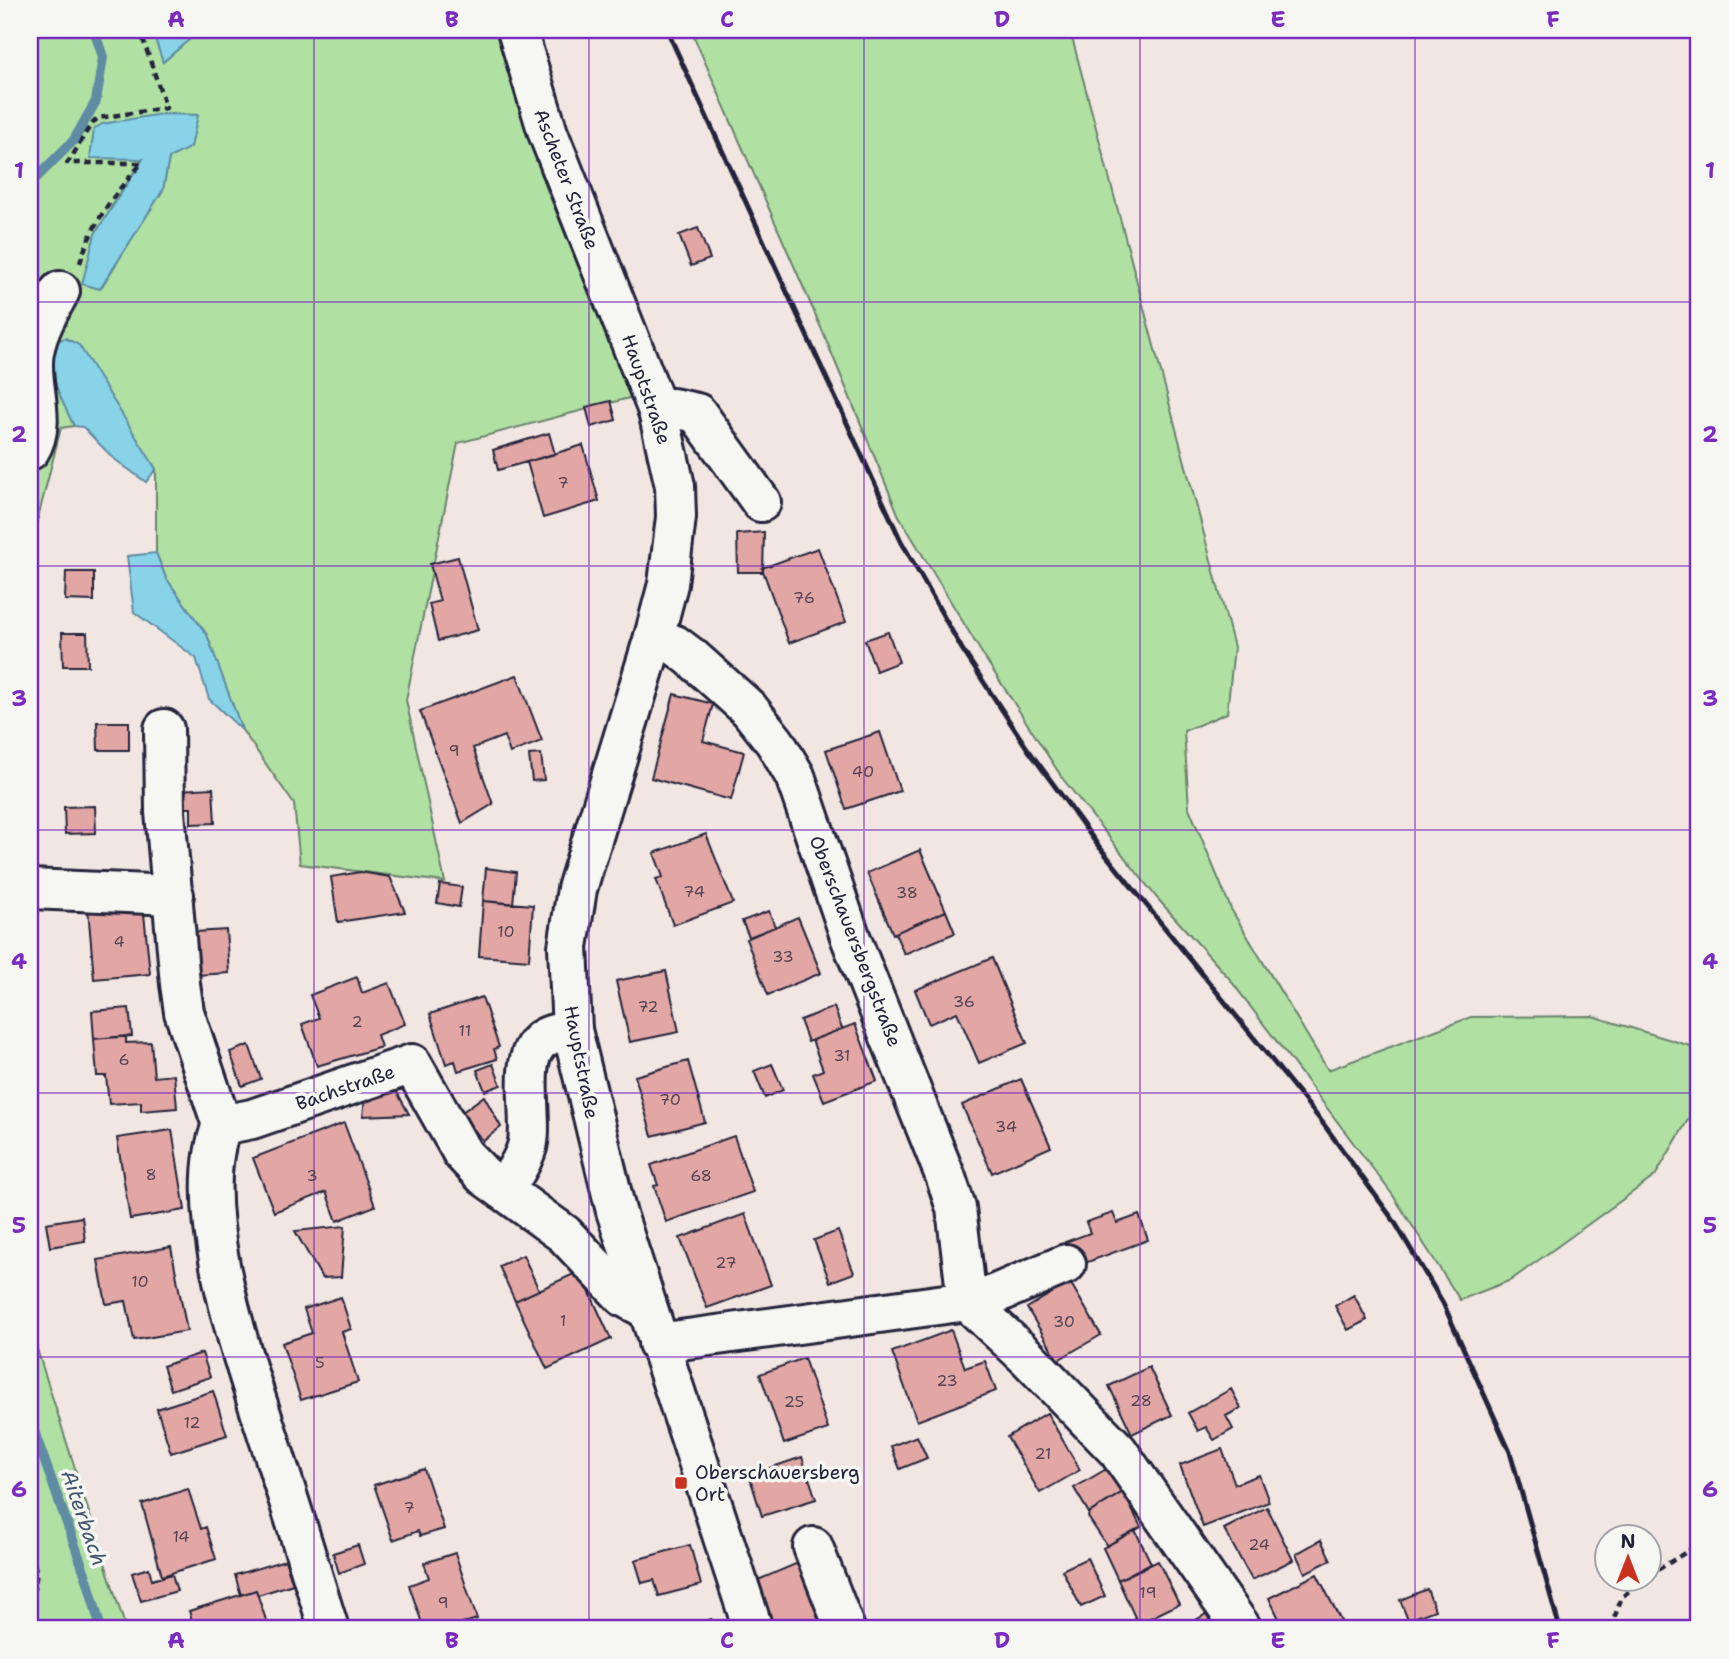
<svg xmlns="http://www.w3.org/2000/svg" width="1729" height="1659" viewBox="0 0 1729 1659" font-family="'Shantell Sans',sans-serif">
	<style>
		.green { fill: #b0e1a2; stroke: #69826e; stroke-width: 2; fill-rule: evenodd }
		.water { fill: #88d3e8; stroke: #5f8ca3; stroke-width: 2 }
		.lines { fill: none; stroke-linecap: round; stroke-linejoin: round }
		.stream { stroke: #5f8ca3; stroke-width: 10 }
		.building { fill: #e2a7a4; stroke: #22223b; stroke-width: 2 }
		.minor-casing { stroke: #22223b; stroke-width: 44 }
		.major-casing { stroke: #22223b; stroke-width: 44 }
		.path { stroke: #22223b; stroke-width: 4.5; stroke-dasharray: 7 5; stroke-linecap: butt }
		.minor { stroke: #f6f6f2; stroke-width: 38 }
		.major { stroke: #f6f6f2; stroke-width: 38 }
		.rail { stroke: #22223b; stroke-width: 5 }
		.grid { fill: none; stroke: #7b2cbf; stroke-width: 2; stroke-opacity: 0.55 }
		.poi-dot { fill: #c8321e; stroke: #f6f6f2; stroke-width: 2.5 }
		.labels { text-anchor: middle; stroke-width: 7; stroke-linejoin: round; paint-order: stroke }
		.number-label { font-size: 16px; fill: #524355 }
		.street-label { font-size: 19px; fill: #22223b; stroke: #f6f6f2 }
		.poi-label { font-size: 19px; fill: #22223b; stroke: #f6f6f2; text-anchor: start }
		.water-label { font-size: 21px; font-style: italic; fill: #41576f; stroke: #f6f6f2 }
		.neatline { fill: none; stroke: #7b2cbf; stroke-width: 2.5 }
		.grid-label { font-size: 23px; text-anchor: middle; font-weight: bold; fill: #7b2cbf }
	</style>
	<rect width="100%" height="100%" fill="#f2e6e2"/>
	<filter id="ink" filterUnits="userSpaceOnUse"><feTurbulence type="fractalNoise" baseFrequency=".0143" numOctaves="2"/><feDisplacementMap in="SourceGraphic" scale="14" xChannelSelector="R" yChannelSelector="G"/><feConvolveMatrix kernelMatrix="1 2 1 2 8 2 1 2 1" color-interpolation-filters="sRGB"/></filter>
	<g filter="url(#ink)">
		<path class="green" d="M30 30H152L163 62 191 38 189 30H495L545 185 633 397 458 443 406 700 445 882 300 864 294 804 242 730 207 635 166 578 156 553V469L110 397 53 377 74 426 61 428 30 549ZM161 114 198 115 169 158 163 190 100 289 110 209 143 158Z
			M691 30H1070L1234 647 1227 713 1184 731 1189 808 1231 909 1328 1070 1471 1017 1592 1016 1694 1047 1699 1101 1655 1176 1511 1280 1460 1300 1392 1194 1228 977 1157 898 1063 779 983 655 899 516 822 330Z
			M30 1327 126 1629H30Z"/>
		<path class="water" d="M152 30H189L191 38 163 62Z
			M161 114 198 115 191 147 169 158 163 190 100 289 82 284 95 234 143 159 90 158 94 129 102 124Z
			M65 338 79 345 156 469 146 482 113 458 83 427 74 426C62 400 44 371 54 342Z
			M156 553 166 578 207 635 242 730 209 699 196 658 134 612 127 556Z"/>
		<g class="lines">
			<path class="stream" d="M30 184 74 140 96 101 103 57 94 30
				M30 1420 88 1582 101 1629"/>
		</g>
		<path class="building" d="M698 228 710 259 691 266 679 235Z
			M611 401 616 420 591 427 586 407Z
			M549 433 555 454 498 470 493 450Z
			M583 445 599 501 543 518 527 462Z
			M764 532 763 572H738L737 534Z
			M818 548 846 622 789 643 762 568Z
			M458 557 478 630 438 641 429 604 440 601 430 564Z
			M66 572H94V601L65 600Z
			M888 632 899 662 876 671 865 640Z
			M62 633H87L88 666H63Z
			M517 675 542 741 510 753 504 736 473 748 493 804 462 823 420 711Z
			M674 694 713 704 703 741 744 752 731 800 651 778Z
			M97 722H129V750H98Z
			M880 732 900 791 846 809 826 750Z
			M541 754 544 780 532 781 529 755Z
			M213 788 215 823 191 824V808H180L179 790Z
			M95 806 96 833 65 834 64 807Z
			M706 834 733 903 673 925 656 879 663 877 654 853Z
			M920 850 946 911 893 934 867 873Z
			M486 868 516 872 513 904 483 901Z
			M360 872 390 877 405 912 338 922 331 877Z
			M440 884 462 887 459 907 437 903Z
			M483 901 533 905 529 960 479 956Z
			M143 903 150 974 94 979 88 908Z
			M769 911 775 927 749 937 742 921Z
			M946 911 955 933 904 954 895 933Z
			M798 917 821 973 768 995 746 939Z
			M226 930 229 973 197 975 195 932Z
			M992 958 1027 1043 979 1063 957 1012 929 1024 915 990Z
			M666 971 679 1032 630 1042 616 981Z
			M357 977 362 993 389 983 405 1024 377 1035 381 1047 317 1066 302 1024 319 1018 310 995Z
			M482 997 499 1047 494 1049 497 1059 458 1071 455 1061 446 1064 430 1014Z
			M834 1007 842 1029 808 1042 800 1020Z
			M129 1008 132 1036 94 1039 92 1011Z
			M855 1024 877 1081 824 1101 813 1074 823 1070 812 1040Z
			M126 1036V1043L151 1042 154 1077 174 1075 177 1108 141 1111V1102L109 1104 106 1076H97L94 1039Z
			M249 1045 261 1079 242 1086 230 1052Z
			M688 1061 705 1122 652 1136 635 1076Z
			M493 1064 501 1085 485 1091 477 1070Z
			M772 1064 783 1090 765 1098 754 1071Z
			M1021 1079 1051 1147 992 1173 962 1105Z
			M397 1092 409 1114 363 1116 365 1098Z
			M484 1096 501 1127 483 1141 461 1113Z
			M344 1123 375 1206 337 1221 326 1192 274 1212 253 1158Z
			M172 1130 185 1210 130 1219 117 1138Z
			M734 1136 753 1192 666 1222 654 1186 658 1185 651 1165Z
			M1113 1213 1117 1223 1139 1215 1148 1240 1074 1267 1065 1242 1090 1233 1086 1222Z
			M745 1214 771 1285 707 1308 680 1238Z
			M82 1217 85 1241 50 1247 46 1223Z
			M345 1226 341 1277 322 1278 295 1231Z
			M838 1231 854 1273 830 1282 814 1240Z
			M171 1247 187 1331 134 1340 126 1301 106 1304 98 1260Z
			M523 1255 539 1290 515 1301 499 1266Z
			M580 1271 611 1339 547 1369 515 1301Z
			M1070 1282 1101 1335 1058 1360 1027 1308Z
			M1354 1295 1367 1320 1348 1330 1335 1306Z
			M341 1297 351 1329 342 1332 358 1382 301 1400 282 1343 312 1333 304 1309Z
			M951 1330 965 1368 985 1361 996 1391 917 1421 892 1352Z
			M202 1353 210 1377 171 1390 163 1366Z
			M804 1358 828 1429 784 1444 760 1374Z
			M1149 1367 1172 1415 1132 1434 1109 1386Z
			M1231 1389 1241 1408 1226 1416 1233 1429 1214 1440 1206 1427 1198 1431 1188 1413Z
			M213 1391 227 1435 171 1453 157 1409Z
			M1047 1413 1080 1470 1040 1493 1007 1437Z
			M917 1436 927 1458 900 1469 891 1446Z
			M1222 1449 1235 1484 1259 1475 1269 1502 1203 1527 1180 1465Z
			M802 1457 816 1499 762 1516 749 1475Z
			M1108 1468 1123 1492 1089 1513 1074 1488Z
			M424 1469 444 1529 420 1536 418 1531 393 1540 374 1485Z
			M188 1489 201 1529 206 1527 216 1559 162 1576 142 1504Z
			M1123 1492 1141 1527 1107 1546 1088 1517 1089 1513Z
			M1267 1507 1293 1560 1252 1580 1224 1529Z
			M1135 1530 1151 1563 1118 1580 1103 1548Z
			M1321 1540 1331 1560 1305 1573 1296 1554Z
			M358 1545 364 1564 339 1573 333 1553Z
			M690 1545 701 1585 659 1596 654 1580 642 1583 635 1560Z
			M455 1553 477 1619 445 1629H424L409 1585 429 1578 424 1563Z
			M1087 1558 1105 1596 1081 1607 1062 1570Z
			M285 1560 293 1584 258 1595 256 1590 241 1595 235 1575Z
			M805 1560 835 1629H771L751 1583Z
			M1158 1561 1179 1604 1138 1624 1118 1580Z
			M149 1568 152 1580 172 1574 177 1591 141 1601 132 1573Z
			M1317 1574 1345 1629H1284L1269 1598Z
			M1427 1589 1435 1610 1408 1620 1400 1600Z
			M256 1590 269 1629H195L189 1611Z
			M1211 1611 1222 1629H1194L1191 1623Z
			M711 1619 715 1629H686Z"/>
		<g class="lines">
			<g class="minor-casing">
				<path id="minor" d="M658 411 673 408 697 413 761 502
					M30 450C48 421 28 383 34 352 38 330 49 311 60 291
					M654 637 675 645 691 657 749 709 775 742 795 776 851 939 946 1178 956 1208 967 1301 1027 1357 1118 1451 1242 1629
					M164 729 165 812 180 984 184 1012 222 1125C188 1209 246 1366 273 1451 292 1510 311 1570 329 1629
					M30 889 174 895
					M222 1125 252 1119 412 1064 463 1154 484 1176 564 1234 624 1297 647 1309
					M503 1190C513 1176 522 1163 527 1147 535 1117 514 1053 546 1037 553 1033 564 1032 572 1030
					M658 1343 967 1301 993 1295 1066 1264
					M813 1547 845 1629"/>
			</g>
			<g class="major-casing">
				<path id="major" d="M517 30 548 133 658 411 675 486 676 517 668 584 654 637 577 889 568 947 572 1030 616 1211 753 1629"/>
			</g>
			<path class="path" d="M80 263C92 223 114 194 142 163H67C79 149 84 130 98 118L166 108 140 30
				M30 1552 37 1573 30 1609
				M1648 1576 1699 1544
				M1610 1629 1622 1597 1644 1578"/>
			<use href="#minor" class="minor"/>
			<use href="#major" class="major"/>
			<path class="rail" d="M667 30 901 541 962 649 1027 748 1097 844 1322 1122 1394 1221 1443 1303 1510 1452 1560 1629"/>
		</g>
	</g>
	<path class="grid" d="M314 30V1629M589 30V1629M864 30V1629M1140 30V1629M1415 30V1629M30 302H1699M30 566H1699M30 830H1699M30 1093H1699M30 1357H1699"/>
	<rect class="poi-dot" x="674" y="1476" width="14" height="14" rx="3.5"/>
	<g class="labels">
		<g class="number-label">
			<text x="563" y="488">7</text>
			<text x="804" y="603">76</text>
			<text x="454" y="756">9</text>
			<text x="863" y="777">40</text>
			<text x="694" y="897">74</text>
			<text x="907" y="898">38</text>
			<text x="506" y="937">10</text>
			<text x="119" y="947">4</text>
			<text x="783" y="962">33</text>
			<text x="964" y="1007">36</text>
			<text x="648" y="1012">72</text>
			<text x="357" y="1027">2</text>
			<text x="465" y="1036">11</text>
			<text x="842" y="1061">31</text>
			<text x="124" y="1065">6</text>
			<text x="670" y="1105">70</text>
			<text x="1006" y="1132">34</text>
			<text x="151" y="1180">8</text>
			<text x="312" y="1181">3</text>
			<text x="701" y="1181">68</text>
			<text x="726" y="1268">27</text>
			<text x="140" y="1287">10</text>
			<text x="563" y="1326">1</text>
			<text x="1064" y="1327">30</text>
			<text x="320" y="1368">5</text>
			<text x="947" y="1386">23</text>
			<text x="1141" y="1406">28</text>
			<text x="794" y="1407">25</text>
			<text x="192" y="1428">12</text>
			<text x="1043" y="1459">21</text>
			<text x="409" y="1513">7</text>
			<text x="181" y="1542">14</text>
			<text x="1259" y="1550">24</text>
			<text x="1148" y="1598">19</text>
			<text x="443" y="1608">9</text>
		</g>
		<g class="street-label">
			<text transform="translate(567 179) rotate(69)" y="7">Ascheter Straße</text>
			<text transform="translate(647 389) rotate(71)" y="7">Hauptstraße</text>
			<text transform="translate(856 941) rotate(69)" y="7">Oberschauersbergstraße</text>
			<text transform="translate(582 1062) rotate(79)" y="7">Hauptstraße</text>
			<text transform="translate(345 1087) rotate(-19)" y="7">Bachstraße</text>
		</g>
		<g class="poi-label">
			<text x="695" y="1479">Oberschauersberg<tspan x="695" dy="22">Ort</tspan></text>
		</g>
		<g class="water-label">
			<text transform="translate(84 1518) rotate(71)" y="7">Aiterbach</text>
		</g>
	</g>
	<rect width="1729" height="1659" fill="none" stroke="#f6f6f2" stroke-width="77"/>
	<g transform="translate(1628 1558)"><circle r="33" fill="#f6f6f2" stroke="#a1a1a9" stroke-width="2"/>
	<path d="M0-5L12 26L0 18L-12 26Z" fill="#c8321e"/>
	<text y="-10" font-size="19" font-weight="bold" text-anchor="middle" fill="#22223b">N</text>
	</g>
	<rect x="38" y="38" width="1652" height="1582" class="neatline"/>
	<g class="grid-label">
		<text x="176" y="27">A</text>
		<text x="452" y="27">B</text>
		<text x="727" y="27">C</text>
		<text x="1002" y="27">D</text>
		<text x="1278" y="27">E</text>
		<text x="1553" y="27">F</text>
		<text x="19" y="178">1</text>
		<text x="1710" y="178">1</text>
		<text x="19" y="442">2</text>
		<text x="1710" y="442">2</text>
		<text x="19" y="706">3</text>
		<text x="1710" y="706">3</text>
		<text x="19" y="969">4</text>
		<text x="1710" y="969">4</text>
		<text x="19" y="1233">5</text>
		<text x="1710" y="1233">5</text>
		<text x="19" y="1497">6</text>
		<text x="1710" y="1497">6</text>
		<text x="176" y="1648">A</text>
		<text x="452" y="1648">B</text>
		<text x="727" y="1648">C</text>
		<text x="1002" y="1648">D</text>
		<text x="1278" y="1648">E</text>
		<text x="1553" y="1648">F</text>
	</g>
</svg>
